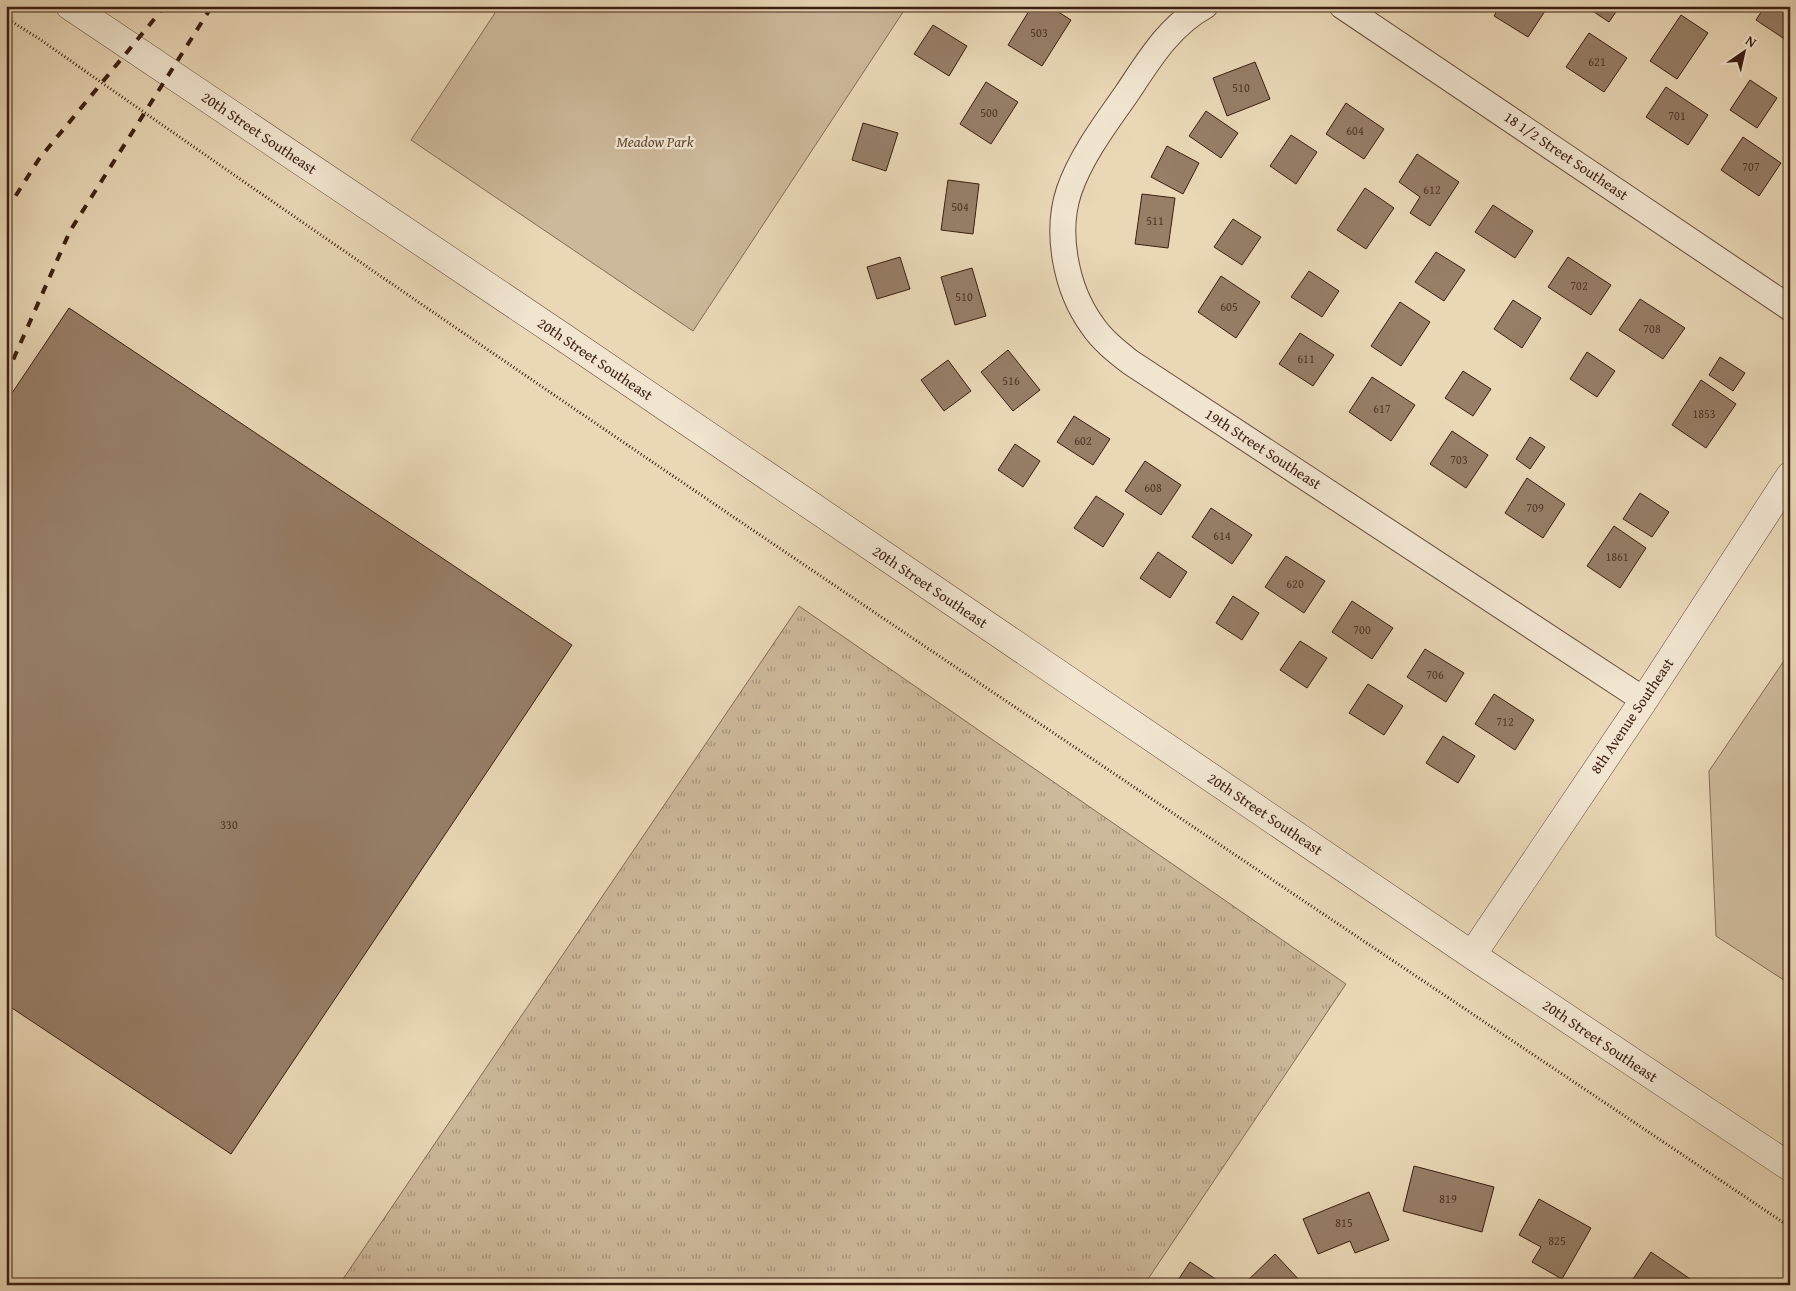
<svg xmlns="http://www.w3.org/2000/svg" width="1796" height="1291" viewBox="0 0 1796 1291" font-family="'Gentium Book Plus',serif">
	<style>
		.grass { fill: url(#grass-tufts); stroke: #846b56 }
		.park { fill: #ccb89a; stroke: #846b56 }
		.building { fill: #967e67; stroke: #3c1e12 }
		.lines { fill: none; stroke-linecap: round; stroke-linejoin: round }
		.minor-casing { stroke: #674c3b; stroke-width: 27 }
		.tertiary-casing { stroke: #674c3b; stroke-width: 29 }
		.path { stroke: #3c1e12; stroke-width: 3; stroke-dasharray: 1 2.5; stroke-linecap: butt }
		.minor { stroke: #f1e5d0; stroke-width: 25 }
		.tertiary { stroke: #f1e5d0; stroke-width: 28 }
		.rail { stroke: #3c1e12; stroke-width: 4; stroke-dasharray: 9 9; stroke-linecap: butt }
		.labels { text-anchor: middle; stroke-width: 4.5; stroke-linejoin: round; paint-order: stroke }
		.number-label { font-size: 12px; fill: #523627 }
		.street-label { font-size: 15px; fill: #3c1e12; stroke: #f1e5d0 }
		.park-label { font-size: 15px; font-style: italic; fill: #604434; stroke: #f1e5d0 }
	</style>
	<defs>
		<pattern id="grass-tufts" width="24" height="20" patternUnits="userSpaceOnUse" patternTransform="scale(1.25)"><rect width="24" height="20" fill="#ccb89a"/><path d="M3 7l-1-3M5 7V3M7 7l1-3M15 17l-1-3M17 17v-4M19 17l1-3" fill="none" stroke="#a7957c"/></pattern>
	</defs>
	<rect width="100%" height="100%" fill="#e9d7b6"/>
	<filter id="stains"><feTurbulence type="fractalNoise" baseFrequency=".004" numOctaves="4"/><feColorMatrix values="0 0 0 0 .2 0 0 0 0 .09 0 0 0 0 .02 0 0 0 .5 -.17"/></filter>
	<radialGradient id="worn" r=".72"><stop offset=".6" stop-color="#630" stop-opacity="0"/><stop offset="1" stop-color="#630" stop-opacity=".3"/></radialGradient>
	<path class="grass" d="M799 606 1346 984 1144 1285H339Z"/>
	<path class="park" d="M485 6H907L693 331 411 140 495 13Z
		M1790 652V984L1716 936 1709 771Z"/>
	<path class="building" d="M1032 6H1049L1071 20 1042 66 1008 45Z
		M1500 6H1544L1547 8 1528 37 1494 16Z
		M1585 6H1620L1609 22Z
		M1765 6H1790V34L1786 40 1756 20Z
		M1681 15 1708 33 1677 79 1650 61Z
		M933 25 967 46 949 76 914 54Z
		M1589 33 1627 58 1604 92 1566 67Z
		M1255 62 1270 99 1227 116 1213 78Z
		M1750 80 1777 98 1757 128 1730 110Z
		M986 82 1018 102 991 144 960 124Z
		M1666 87 1708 115 1688 145 1646 117Z
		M1346 103 1384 129 1364 159 1326 134Z
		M1206 111 1238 133 1221 158 1189 136Z
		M863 123 898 133 886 171 852 160Z
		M1291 135 1317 152 1296 184 1270 166Z
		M1743 137 1781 163 1759 196 1721 170Z
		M1167 146 1199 163 1183 194 1151 177Z
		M1417 154 1459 182 1430 226 1410 213 1420 197 1399 182Z
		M948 180 979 184 973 234 941 230Z
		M1365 188 1394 208 1366 249 1337 230Z
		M1142 194 1175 198 1168 248 1135 244Z
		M1493 205 1533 231 1515 258 1475 232Z
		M1233 219 1261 237 1242 265 1214 247Z
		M1436 252 1465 270 1444 301 1415 282Z
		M900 257 910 289 877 299 867 267Z
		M1568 257 1611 285 1591 315 1548 287Z
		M972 268 986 316 955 325 941 277Z
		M1309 271 1339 291 1322 317 1291 297Z
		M1221 276 1260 302 1236 338 1198 312Z
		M1640 299 1685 328 1663 359 1619 330Z
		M1513 300 1541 318 1522 348 1494 329Z
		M1400 302 1430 322 1401 366 1371 346Z
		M69 308 572 645 231 1154 6 1004V402Z
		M1300 333 1334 355 1313 386 1279 364Z
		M1008 350 1040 390 1013 411 981 372Z
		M1587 352 1615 371 1597 397 1570 379Z
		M1720 357 1745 373 1733 391 1709 375Z
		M948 360 971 391 944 411 921 380Z
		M1463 371 1491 389 1473 416 1445 398Z
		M1372 377 1415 405 1391 441 1349 412Z
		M1701 380 1736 404 1706 448 1672 425Z
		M1074 416 1110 439 1093 465 1057 442Z
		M1452 431 1488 455 1466 488 1430 464Z
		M1530 437 1545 447 1530 469 1516 459Z
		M1015 444 1040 461 1023 487 998 470Z
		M1145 461 1181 485 1161 515 1125 491Z
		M1527 478 1565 504 1543 538 1505 513Z
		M1640 493 1669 512 1652 537 1623 519Z
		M1096 496 1124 514 1103 547 1074 528Z
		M1211 508 1252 535 1232 564 1192 537Z
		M1614 526 1646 548 1620 588 1587 566Z
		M1158 552 1187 572 1170 598 1140 578Z
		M1286 556 1325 581 1304 613 1265 587Z
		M1233 596 1259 613 1242 640 1216 623Z
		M1352 601 1393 628 1372 659 1332 632Z
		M1300 641 1327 658 1307 688 1280 670Z
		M1425 649 1464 673 1446 702 1407 677Z
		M1368 684 1403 706 1384 735 1349 713Z
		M1494 694 1534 720 1515 750 1475 724Z
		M1443 736 1475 756 1458 783 1426 763Z
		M1414 1166 1494 1187 1482 1232 1403 1211Z
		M1369 1192 1389 1240 1355 1253 1350 1241 1318 1254 1303 1219Z
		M1539 1199 1591 1228 1562 1279 1532 1262 1541 1247 1519 1235Z
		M1651 1252 1699 1285H1629Z
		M1275 1254 1302 1283 1243 1285Z
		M1190 1262 1223 1284V1285L1176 1283Z"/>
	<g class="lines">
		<g class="minor-casing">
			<path id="minor" d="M1205 6C1169 26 1149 60 1127 93 1106 123 1081 156 1069 191 1055 233 1066 289 1092 325 1102 340 1116 351 1130 362L1644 700
				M1342 6 1790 308"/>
		</g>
		<g class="tertiary-casing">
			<path id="tertiary" d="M70 6 560 335 1472 955 1790 1167
				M1472 955 1644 700 1790 476"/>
		</g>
		<path class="path" d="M6 18 38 38C616 444 1204 833 1790 1227"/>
		<use href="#minor" class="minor"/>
		<use href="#tertiary" class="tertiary"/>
		<path class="rail" d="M6 211 39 159 165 6
			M6 376 70 231 212 6"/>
	</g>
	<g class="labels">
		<g class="number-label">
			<text x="1039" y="37">503</text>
			<text x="1597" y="66">621</text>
			<text x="1241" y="92">510</text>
			<text x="989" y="117">500</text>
			<text x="1677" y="120">701</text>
			<text x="1355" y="135">604</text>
			<text x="1751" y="171">707</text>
			<text x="1432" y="194">612</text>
			<text x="960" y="211">504</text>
			<text x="1155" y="225">511</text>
			<text x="1579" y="290">702</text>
			<text x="964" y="301">510</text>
			<text x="1229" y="311">605</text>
			<text x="1652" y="333">708</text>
			<text x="1306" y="363">611</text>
			<text x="1011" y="385">516</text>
			<text x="1382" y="413">617</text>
			<text x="1704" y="418">1853</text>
			<text x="1083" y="445">602</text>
			<text x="1459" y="464">703</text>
			<text x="1153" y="492">608</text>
			<text x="1535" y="512">709</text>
			<text x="1222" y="540">614</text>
			<text x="1617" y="561">1861</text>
			<text x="1295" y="588">620</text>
			<text x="1362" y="634">700</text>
			<text x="1435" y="679">706</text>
			<text x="1505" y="726">712</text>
			<text x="229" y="829">330</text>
			<text x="1448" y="1203">819</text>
			<text x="1344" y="1227">815</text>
			<text x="1557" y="1245">825</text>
		</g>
		<g class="street-label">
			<text transform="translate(259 133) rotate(34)" y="5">20th Street Southeast</text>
			<text transform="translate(1566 156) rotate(34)" y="5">18 1/2 Street Southeast</text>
			<text transform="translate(595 359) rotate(34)" y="5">20th Street Southeast</text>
			<text transform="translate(1263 449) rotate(33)" y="5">19th Street Southeast</text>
			<text transform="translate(930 587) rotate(34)" y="5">20th Street Southeast</text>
			<text transform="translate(1632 716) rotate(-56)" y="5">8th Avenue Southeast</text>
			<text transform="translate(1265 814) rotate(34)" y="5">20th Street Southeast</text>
			<text transform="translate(1600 1041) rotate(34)" y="5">20th Street Southeast</text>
		</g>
		<g class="park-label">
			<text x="655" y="147">Meadow Park</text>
		</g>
	</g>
	<rect width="1796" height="1291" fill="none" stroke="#e9d7b6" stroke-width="25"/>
	<rect x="8" y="8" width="1781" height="1276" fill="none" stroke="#3c1e12" stroke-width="2.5"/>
	<rect x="12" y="12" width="1771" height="1266" fill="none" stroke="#3c1e12"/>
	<g transform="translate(1744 52) rotate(34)" stroke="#f1e5d0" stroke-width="4" paint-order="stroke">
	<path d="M0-4L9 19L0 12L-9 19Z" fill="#3c1e12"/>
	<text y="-8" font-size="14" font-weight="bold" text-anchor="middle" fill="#3c1e12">N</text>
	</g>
	<rect width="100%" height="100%" filter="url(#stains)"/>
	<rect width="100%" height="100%" fill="url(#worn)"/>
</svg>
